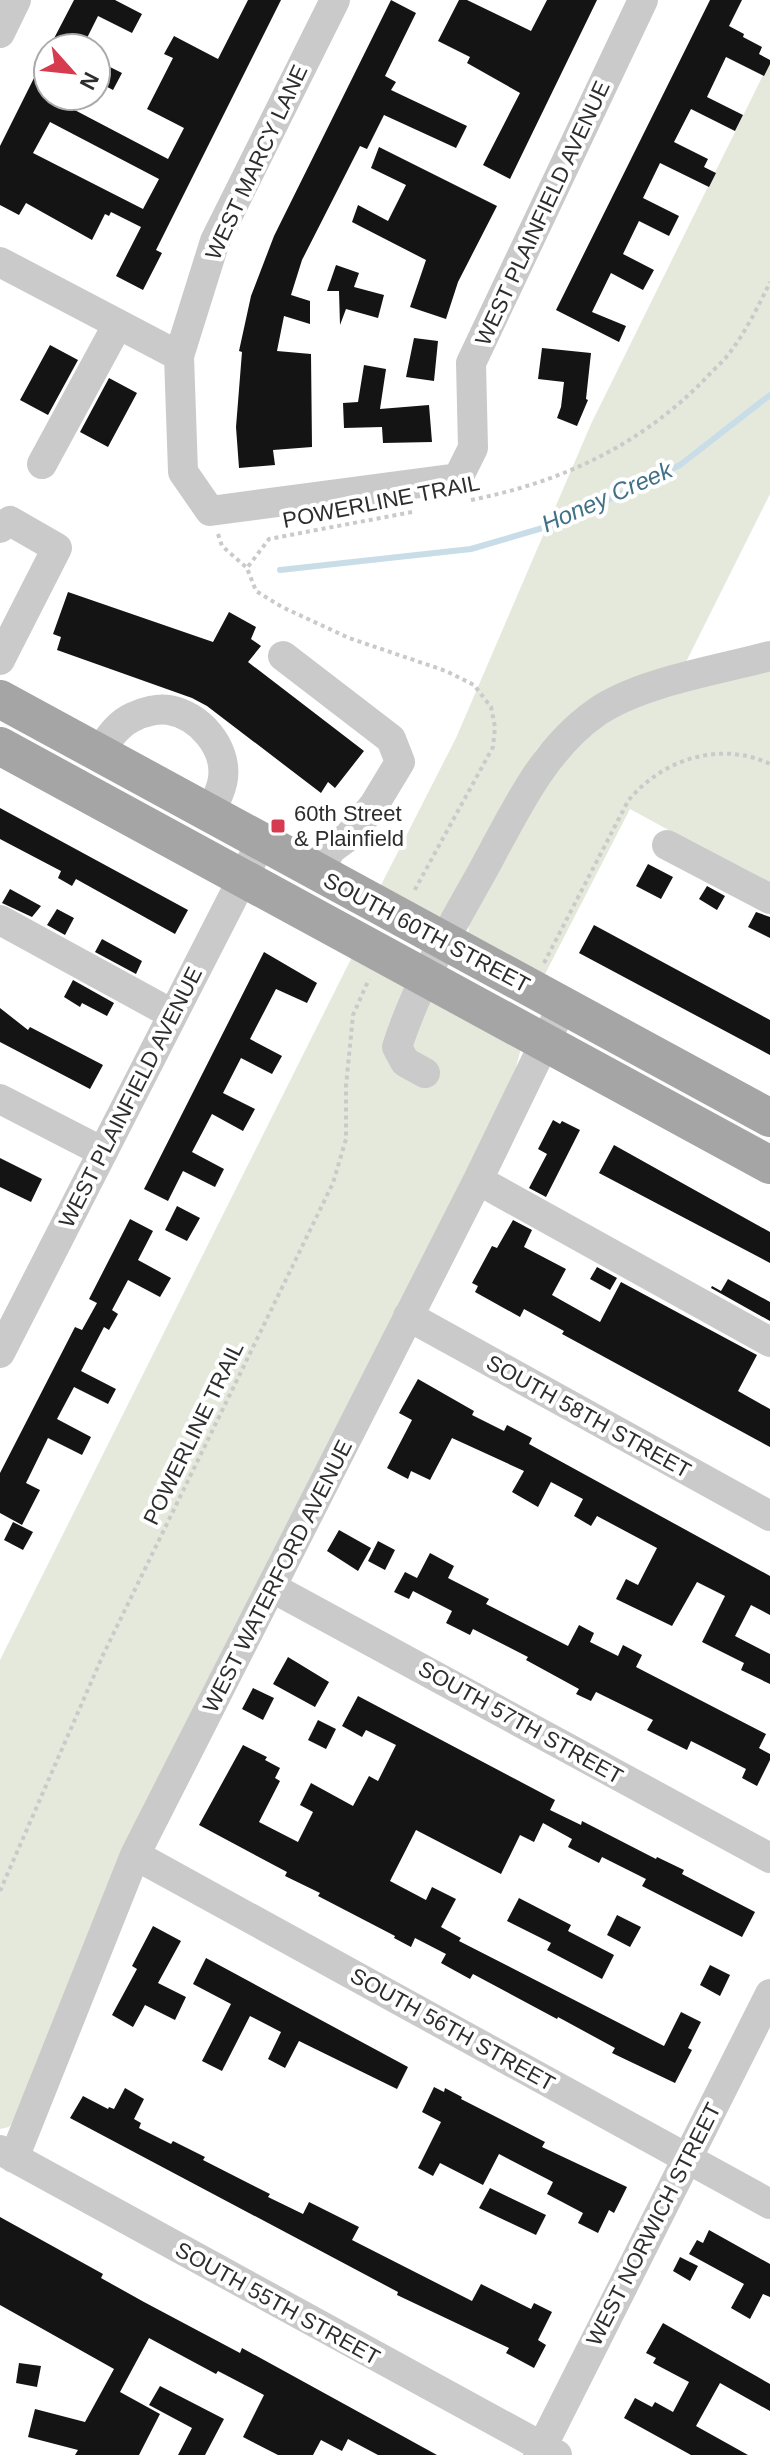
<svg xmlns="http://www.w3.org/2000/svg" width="770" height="2455" viewBox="0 0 770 2455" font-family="Arial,sans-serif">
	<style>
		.green { fill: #e4e9db }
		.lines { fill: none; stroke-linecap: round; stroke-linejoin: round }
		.stream { stroke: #c9dde8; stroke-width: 6 }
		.building { fill: #141414; fill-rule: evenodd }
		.path { stroke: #cacaca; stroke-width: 4; stroke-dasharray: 4 4; stroke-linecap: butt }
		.minor { stroke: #cacaca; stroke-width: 30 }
		.major { stroke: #a5a5a5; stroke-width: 38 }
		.poi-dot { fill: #d73b4f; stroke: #fff; stroke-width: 3 }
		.labels { text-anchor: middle; stroke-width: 8; stroke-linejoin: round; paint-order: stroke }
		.street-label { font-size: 22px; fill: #2d2d2d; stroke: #fff }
		.poi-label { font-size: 22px; fill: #2d2d2d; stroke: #fff; text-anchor: start }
		.water-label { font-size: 24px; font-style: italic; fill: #417188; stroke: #fff }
	</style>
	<rect width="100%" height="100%" fill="#fff"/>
	<path class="green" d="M770 61V494L684 666 560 725 537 749 517 781 444 913 439 917 380 887 456 738 591 424Z
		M770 669V885L630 809 544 976 468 935 469 925C512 846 551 742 639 706 681 689 727 681 770 669Z
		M353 955 521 1048 512 1083 13 2122 9 2127 0 2129V1660Z"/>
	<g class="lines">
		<path class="stream" d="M280 570 471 549 563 522 680 465 770 395"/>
	</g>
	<path class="building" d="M74 0H115L142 14 132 33 98 16 82 48H49Z
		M248 0H281L156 250 162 253 143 290 116 276 141 227 111 212 109 216 105 214 92 240 26 203 19 215 0 205V146L48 50V96L168 159 184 128 147 109 173 58 164 54 174 36 218 59ZM50 122 159 179 143 209 33 153Z
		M391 0 416 13 385 76 396 82 391 90 467 126 456 148 384 115 367 149 360 146 302 260 291 295 310 301V324L284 316 277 351 311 354 312 447 273 450 275 465 239 468 236 427 242 352 239 351 251 296 274 236Z
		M459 0H467L531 31 547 0H597L510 179 483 165 520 93 467 63 470 57 438 41Z
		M710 0H742L729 26 744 34 743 37 762 47 759 54 770 60V64L764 76 726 57 707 97 743 115 735 131 691 109 674 142 708 159 704 167 716 173 709 187 660 163 643 198 679 216 669 236 639 221 623 254 654 270 643 290 611 273 592 312 626 326 619 342 556 310Z
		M102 63 122 73 113 90 96 81V74Z
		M379 147 497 206 458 282 446 319 410 307 426 260 352 222 358 205 388 221 406 185 371 168Z
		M336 265 359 273 354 287 384 295 378 318 346 309 340 325 339 291H327Z
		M414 338 438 341 434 381 406 377Z
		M50 345 78 360 48 415 20 400Z
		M542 348 591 353 586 399 588 400 577 426 557 418 561 407 564 382 538 379Z
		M364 365 386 369 380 409 429 405 432 442 383 443 382 427 344 428 343 403 358 402Z
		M109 378 137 393 108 447 80 432Z
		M68 592 213 642 229 612 256 627 251 639 261 646 248 662 364 751 335 788 328 782 321 793 207 706 192 698 57 650 61 637 53 634Z
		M0 808 188 910 175 934 76 879 72 886 58 878 61 871 0 839Z
		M648 864 673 877 661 899 636 886Z
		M707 886 725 896 717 910 699 899Z
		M10 889 41 906 32 917 2 903Z
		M57 909 74 918 65 935 47 925Z
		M756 912 770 917V938L748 927Z
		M594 925 770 1020V1055L579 953Z
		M102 939 142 961 136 974 95 952Z
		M264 952 317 983 307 1003 276 989 250 1039 282 1056 272 1074 241 1058 223 1093 255 1109 243 1131 212 1114 192 1152 224 1169 215 1187 183 1171 168 1201 144 1189Z
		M73 980 114 1003 107 1016 82 1003 80 1007 64 997Z
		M0 1008 28 1030 30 1027 103 1065 90 1089 0 1042Z
		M553 1120 560 1124 562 1121 580 1130 546 1197 529 1188 547 1154 538 1149Z
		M614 1145 770 1232V1263L599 1173Z
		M0 1158 42 1179 31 1202 0 1187Z
		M177 1206 200 1218 187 1241 165 1230Z
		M130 1219 153 1231 138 1260 171 1278 160 1297 128 1280 112 1310 118 1314 109 1330 104 1327 81 1371 116 1389 108 1404 74 1387 57 1419 91 1437 82 1455 48 1438 26 1483 40 1490 22 1525 0 1513V1473L75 1327 82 1330 97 1303 89 1299Z
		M513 1220 532 1230 524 1247 566 1269 552 1295 600 1322 621 1282 757 1355 738 1391 770 1409V1447L562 1334 564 1331 524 1309 520 1317 475 1292 478 1286 472 1283 492 1246 497 1248Z
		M597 1267 617 1278 610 1290 590 1279Z
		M728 1279 770 1302V1321L711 1288 712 1286 721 1291Z
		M418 1379 474 1411 472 1415 504 1431 507 1425 532 1438 529 1444 770 1576V1615L751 1605 735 1636 770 1654V1684L741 1670 744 1663 702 1642 725 1596 697 1582 672 1626 616 1599 626 1579 638 1585 657 1548 597 1516 591 1526 574 1516 583 1499 551 1482 538 1507 512 1492 524 1471 452 1438 430 1480 411 1471 408 1479 387 1468 412 1420 399 1413Z
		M13 1522 33 1532 23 1550 4 1540Z
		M339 1530 371 1548 358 1571 327 1551Z
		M378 1541 395 1550 385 1570 368 1561Z
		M430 1553 454 1566 448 1578 489 1599 486 1604 568 1646 579 1625 594 1633 590 1642 618 1656 623 1645 642 1655 636 1667 766 1734 759 1748 770 1754V1760L757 1786 742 1778 746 1769 715 1753 691 1741 687 1750 647 1730 653 1720 596 1692 591 1701 576 1694 579 1689 526 1660 528 1657 473 1629 470 1635 446 1623 452 1611 413 1591 409 1599 394 1592 405 1572 417 1578Z
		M288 1657 329 1682 315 1707 273 1684Z
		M253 1688 274 1698 263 1720 242 1709Z
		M358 1696 555 1800 550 1810 581 1825 582 1821 656 1859 657 1857 684 1870 682 1874 755 1912 742 1937 642 1886 646 1879 602 1857 599 1863 568 1847 572 1839 543 1823 534 1842 520 1835 501 1874 416 1830 390 1881 426 1900 432 1887 456 1899 441 1927 461 1938 459 1941 664 2046 681 2012 701 2022 688 2048 692 2050 675 2083 612 2053 615 2048 558 2017 557 2019 473 1974 470 1979 441 1963 446 1954 415 1938 411 1947 394 1938 395 1936 318 1896 320 1893 285 1876 287 1872 199 1825 243 1745 267 1757 265 1760 280 1768 275 1778 280 1781 259 1822 298 1842 313 1812 300 1805 311 1783 353 1806 369 1776 378 1781 396 1745 366 1730 362 1737 342 1726Z
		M318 1720 336 1729 326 1749 308 1740Z
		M519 1898 571 1925 568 1931 614 1955 602 1979 547 1950 551 1943 507 1921Z
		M617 1915 641 1927 630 1947 607 1935Z
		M153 1926 181 1941 158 1983 186 1997 175 2020 145 2005 133 2027 112 2015 137 1969 132 1966Z
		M206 1958 408 2067 397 2089 299 2041 285 2068 268 2059 281 2032 250 2016 222 2071 202 2061 231 2004 193 1984Z
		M710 1965 730 1975 720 1996 700 1985Z
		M434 2087 444 2092 445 2088 462 2097 461 2099 545 2142 542 2147 627 2187 614 2213 609 2210 598 2233 578 2223 583 2213 547 2194 553 2182 499 2154 483 2185 440 2163 433 2176 418 2168 441 2122 422 2112Z
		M125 2088 144 2099 134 2119 141 2123 139 2128 171 2144 173 2141 205 2157 203 2160 270 2194 268 2197 303 2214 309 2202 359 2227 352 2240 472 2301 481 2284 531 2309 534 2303 552 2312 538 2340 546 2345 534 2368 506 2353 509 2348 397 2295 398 2292 70 2118 83 2096 108 2109 109 2107 114 2109Z
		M490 2188 546 2215 536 2235 479 2208Z
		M0 2217 103 2274 101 2278 144 2302 240 2353 242 2348 437 2455H378L348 2439 342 2451 321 2440 313 2455H278L243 2437 264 2395 218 2371 216 2374 149 2338 120 2392 160 2414 139 2455H75L78 2450 28 2437 35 2409 85 2422 114 2369 0 2305Z
		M709 2230 770 2264V2297L763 2294 750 2319 731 2308 744 2284 689 2254 697 2240 703 2243Z
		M680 2257 698 2266 690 2281 673 2271Z
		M663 2323 770 2384V2411L720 2383 696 2426 748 2455H691L624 2418 635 2398 652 2407 655 2402 673 2412 689 2382 653 2363 656 2358 646 2353Z
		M19 2363 41 2366 37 2387 16 2383Z
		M160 2386 224 2419 205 2455H178L192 2428 149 2405Z"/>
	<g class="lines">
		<path class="path" d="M471 500C562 482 641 445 706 378 714 369 724 361 731 351 746 331 759 305 770 282
			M412 512 269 539 247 568 256 591 282 607 349 638 446 671 474 685 491 707 495 727 493 747 413 893
			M218 534 222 546 247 568
			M544 963 628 801C661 760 720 740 770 764
			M0 1891 103 1655 333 1183 346 1139V1086L353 1015 369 979"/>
		<path class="minor" d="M335 0 215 241 179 356 183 472 210 511 458 478 473 448 471 363 643 0
			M0 33 16 0
			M0 262 179 356
			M42 464 118 324
			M0 528 10 521 57 548 0 660
			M283 656 391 739 400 762 374 805 349 836 330 850 319 874
			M98 753C108 740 117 724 133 717 143 712 158 708 169 710 199 715 227 747 223 778 222 790 214 803 210 814
			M667 845 770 899
			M0 920 172 1014
			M425 1073 405 1062 397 1047C417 985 450 929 482 872 514 814 541 751 597 712 640 682 719 670 770 656
			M0 1099 103 1152
			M478 1180 770 1342
			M408 1316 770 1516
			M0 1353 252 860
			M271 1587 770 1858
			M135 1855 770 2204
			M0 2150 557 2455
			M14 2158 135 1855 478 1180 563 1005
			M538 2455 770 1994"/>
		<path class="major" d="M0 699 770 1118
			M0 746 770 1165"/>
	</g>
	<rect class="poi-dot" x="270" y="818" width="16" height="16" rx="4"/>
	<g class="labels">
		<g class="street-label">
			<text transform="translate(256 162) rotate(-65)" y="8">WEST MARCY LANE</text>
			<text transform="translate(542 213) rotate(-65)" y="8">WEST PLAINFIELD AVENUE</text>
			<text transform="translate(381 501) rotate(-11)" y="8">POWERLINE TRAIL</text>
			<text transform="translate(427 932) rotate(28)" y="8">SOUTH 60TH STREET</text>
			<text transform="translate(130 1097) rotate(-63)" y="8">WEST PLAINFIELD AVENUE</text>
			<text transform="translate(589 1416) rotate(29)" y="8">SOUTH 58TH STREET</text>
			<text transform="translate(193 1433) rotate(-64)" y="8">POWERLINE TRAIL</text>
			<text transform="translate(277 1576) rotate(-63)" y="8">WEST WATERFORD AVENUE</text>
			<text transform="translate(521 1722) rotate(29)" y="8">SOUTH 57TH STREET</text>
			<text transform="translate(453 2029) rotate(29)" y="8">SOUTH 56TH STREET</text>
			<text transform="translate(653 2224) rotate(-63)" y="8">WEST NORWICH STREET</text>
			<text transform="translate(278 2303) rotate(29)" y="8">SOUTH 55TH STREET</text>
		</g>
		<g class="poi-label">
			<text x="294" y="821">60th Street<tspan x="294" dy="25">&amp; Plainfield</tspan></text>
		</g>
		<g class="water-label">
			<text transform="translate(607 497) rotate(-24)" y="8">Honey Creek</text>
		</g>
	</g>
	<g transform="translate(72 72) rotate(117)"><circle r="38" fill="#ffffff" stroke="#ababab" stroke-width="2"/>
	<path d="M0-6L14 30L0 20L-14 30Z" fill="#d73b4f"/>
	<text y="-12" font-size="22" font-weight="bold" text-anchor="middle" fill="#2d2d2d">N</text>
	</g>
</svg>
